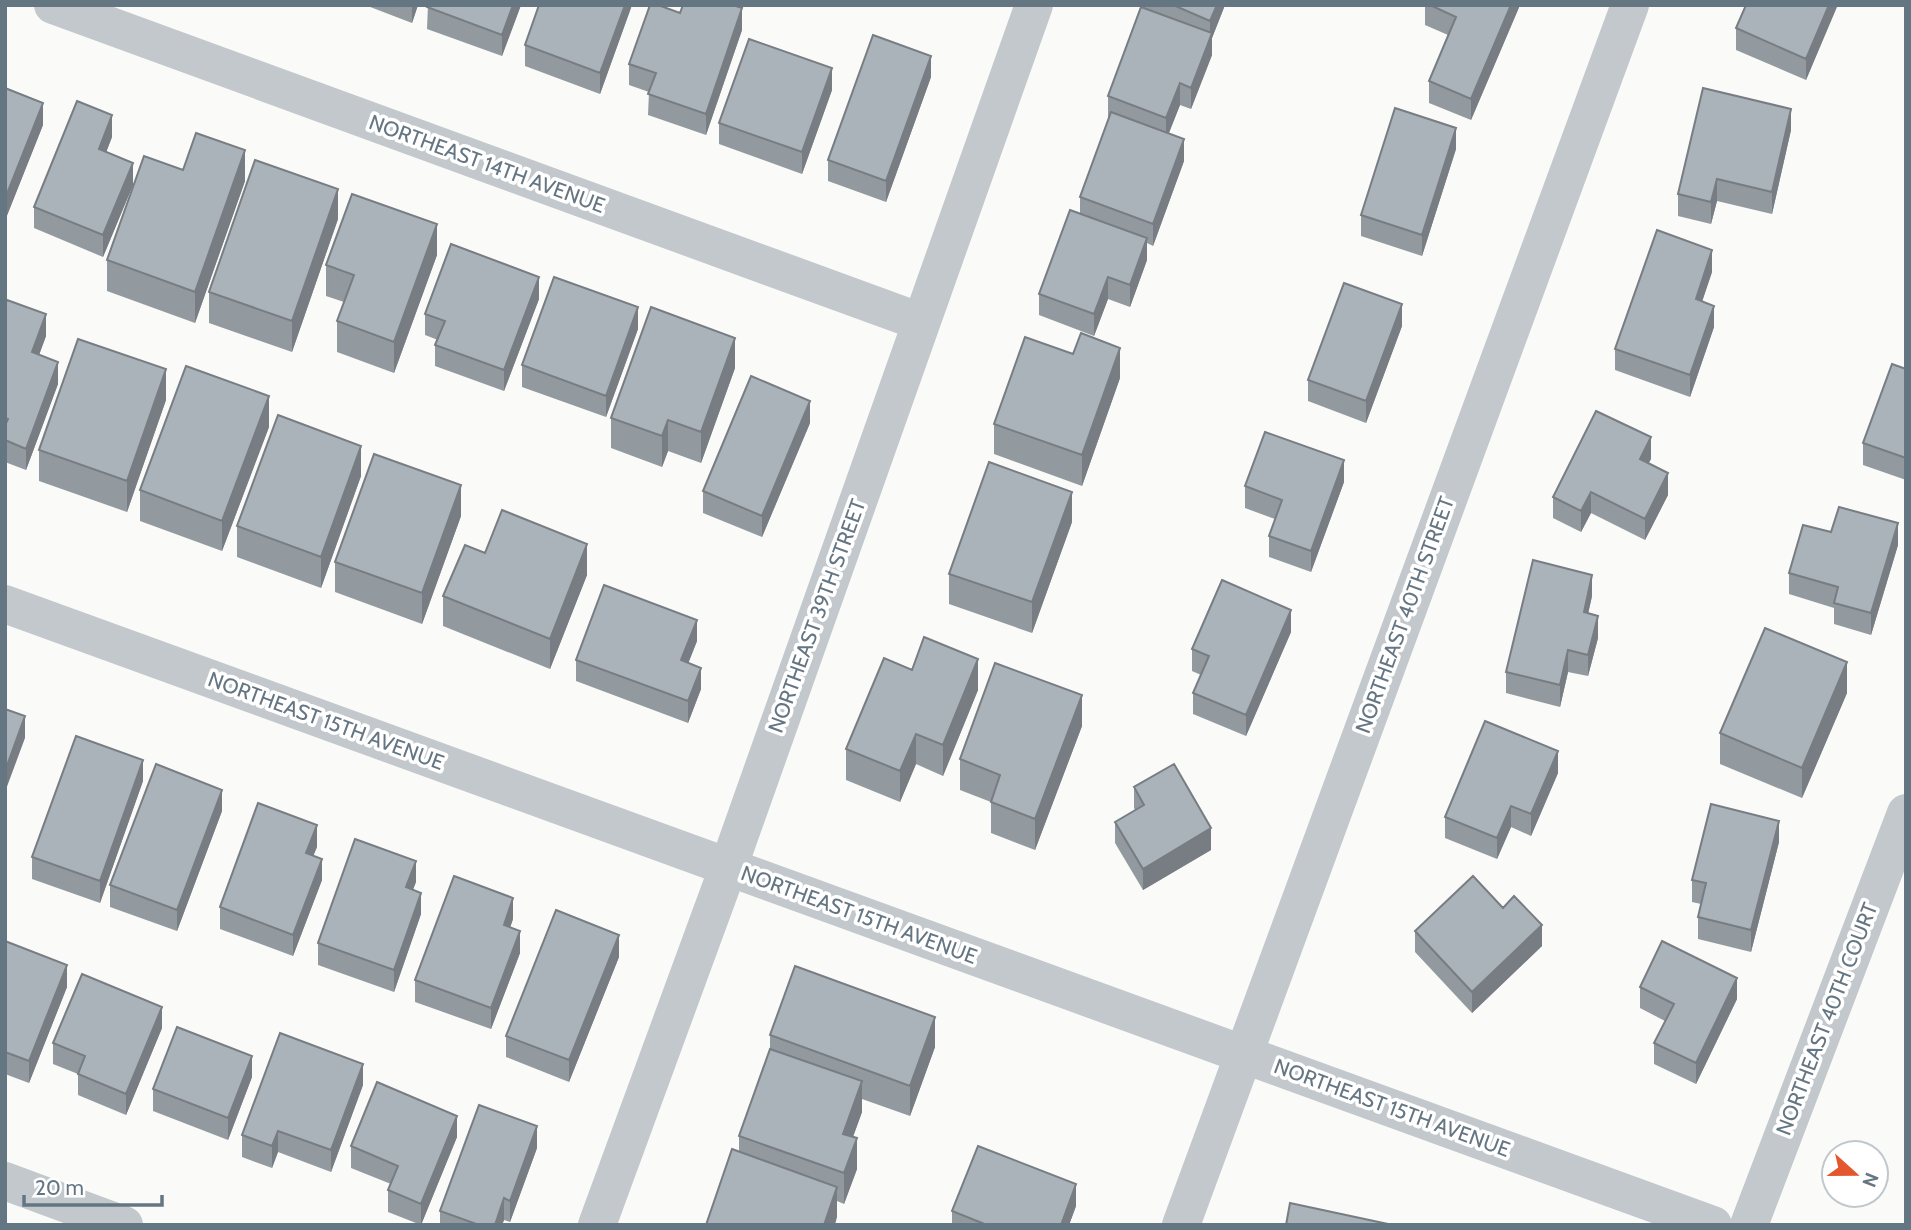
<svg xmlns="http://www.w3.org/2000/svg" width="1911" height="1230" viewBox="0 0 1911 1230" font-family="Cabin,sans-serif">
	<style>
		.lines { fill: none; stroke-linecap: round; stroke-linejoin: round }
		.minor { stroke: #c3c8cc; stroke-width: 38 }
		.wall { fill: #929a9f }
		.shaded-wall { fill: #777d82 }
		.building { fill: #aab3b9; stroke: #777d82; stroke-width: 2 }
		.labels { text-anchor: middle; stroke-width: 7; stroke-linejoin: round; paint-order: stroke }
		.street-label { font-size: 21px; fill: #657683; stroke: #fff }
	</style>
	<rect width="100%" height="100%" fill="#fafaf8"/>
	<g class="lines">
		<path class="minor" d="M53 5 921 322
			M5 604 1713 1225
			M5 1181 124 1225
			M597 1225 728 868 1034 5
			M1181 1225 1630 5
			M1749 1225 1906 813"/>
	</g>
	<path class="wall" d="M365 5H418L412 23Z
		M428 5H521L502 56 427 29Z
		M539 5H632L600 94 525 66V45Z
		M1141 5H1225L1212 38V55L1191 109 1180 105 1169 133 1184 161 1153 246 1147 243V260L1130 307 1108 299 1094 336 1039 315V294L1080 214V197L1109 118H1108V96Z
		M1425 5H1520L1471 120 1429 103V81L1448 35 1425 25Z
		M1837 5 1806 80 1736 50V28Z
		M680 13 742 30 706 135 648 115 649 92 629 85V64Z
		M931 77 886 202 828 181V160Z
		M5 88 43 125 6 218 5 217Z
		M832 90 802 174 719 144V123Z
		M1791 130 1772 214 1717 201 1711 224 1678 216V194Z
		M112 137 106 152 133 185 103 257 34 228V207Z
		M1456 149 1422 256 1361 236V215Z
		M183 170 245 181 195 323 107 291V260Z
		M338 219 292 352 209 323V292Z
		M437 255 394 373 337 352V321L344 302 326 296V265Z
		M1712 272 1702 301 1714 327 1690 397 1615 370V349Z
		M539 299 504 391 435 366V345L438 340 425 335V314Z
		M5 304 46 336 39 355 58 384 26 470 5 462Z
		M1402 326 1366 423 1308 401V380Z
		M638 329 606 417 522 387V365Z
		M735 368 701 463 668 451 662 467 611 448V418Z
		M1906 369V480L1863 465V443Z
		M1120 378 1082 486 994 454V424Z
		M166 400 127 512 39 481V450Z
		M810 423 762 537 703 513V491Z
		M269 427 222 551 140 521V490Z
		M1651 459 1648 463 1668 495 1645 540 1591 513 1581 532 1553 518V497Z
		M361 476 321 588 237 557V526Z
		M1344 482 1311 572 1269 557V536L1275 519 1245 508V486Z
		M461 516 422 624 335 592V562Z
		M1072 522 1032 633 949 604V574Z
		M1831 532 1898 545 1871 635 1834 624V608L1789 594V573Z
		M485 553 587 575 550 669 443 626V596Z
		M1592 596 1588 613 1598 638 1588 676 1568 672 1560 707 1506 693V672Z
		M1291 632 1246 736 1193 714V693L1201 675 1192 671V649Z
		M697 641 688 663 701 689 688 723 576 681V660Z
		M912 670 978 690 943 776 916 764 900 802 846 780V749Z
		M1847 693 1802 798 1720 764V733Z
		M1082 726 1035 850 991 833V802L960 790V759Z
		M1558 773 1531 836 1511 827 1497 859 1445 838V817Z
		M143 781 100 903 32 879V857Z
		M1134 787 1211 850 1143 890 1115 843V822L1135 810 1134 808Z
		M222 811 177 931 110 907V885Z
		M1779 842 1751 952 1698 939V917L1701 904 1692 902V880Z
		M317 847 313 855 322 880 293 956 220 929V907Z
		M416 882 413 889 421 914 394 992 318 965V943Z
		M1503 908 1542 946 1472 1013 1415 952V931Z
		M513 919 510 927 520 953 491 1029 415 1002V980Z
		M5 941 67 987 29 1083 5 1074Z
		M619 957 569 1082 506 1057V1036Z
		M1640 987 1737 999 1696 1084 1654 1064V1043L1665 1021 1640 1008Z
		M162 1028 126 1115 78 1095V1074L53 1064V1043Z
		M770 1035 935 1047 910 1116 862 1099V1112L853 1137 857 1169 844 1204 837 1201V1217L739 1152V1136L770 1051Z
		M252 1077 228 1140 153 1111V1089Z
		M363 1085 331 1172 278 1152 272 1168 242 1157V1135Z
		M457 1137 421 1225 388 1212V1190L391 1184 351 1168V1146Z
		M537 1148 510 1222 504 1220 502 1225H440V1211Z
		M1076 1206 1069 1225H952V1211Z"/>
	<path class="shaded-wall" d="M412 5H418L412 23Z
		M513 5H521L502 56V35Z
		M625 5H632L600 94V73Z
		M1217 5H1225L1212 38V55L1191 109V88L1210 38V21Z
		M1511 5H1520L1471 120V99Z
		M1829 5H1837V7L1806 80V59Z
		M742 8V30L706 135V114Z
		M931 56V77L886 202V181Z
		M832 68V90L802 174V152Z
		M1180 83V105L1166 140V118Z
		M43 103V125L6 218V196Z
		M1791 109V130L1772 214V192Z
		M112 115V137L99 171V149Z
		M1456 128V149L1422 256V235Z
		M1184 139V161L1153 246V224Z
		M245 150V181L195 323V292Z
		M133 163V185L103 257V235Z
		M1717 179V201L1711 224V202Z
		M338 189V219L292 352V321Z
		M437 224V255L394 373V342Z
		M1147 238V260L1130 307V285Z
		M1712 250V272L1696 320V299Z
		M539 277V299L504 391V370Z
		M1108 277V299L1094 336V314Z
		M1402 304V326L1366 423V401Z
		M1714 306V327L1690 397V375Z
		M638 307V329L606 417V396Z
		M46 314V336L32 374V352Z
		M735 338V368L701 463V432Z
		M1120 348V378L1082 486V455Z
		M58 362V384L26 470V449Z
		M166 369V400L127 512V481Z
		M269 396V427L222 551V521Z
		M810 401V423L762 537V516Z
		M668 420V451L662 467V436Z
		M1651 437V459L1640 480V459Z
		M361 446V476L321 588V557Z
		M1344 460V482L1311 572V551Z
		M1668 473V495L1645 540V519Z
		M461 485V516L422 624V593Z
		M1072 492V522L1032 633V602Z
		M1591 492V513L1581 532V511Z
		M1898 523V545L1871 635V613Z
		M587 544V575L550 669V639Z
		M1592 575V596L1584 633V612Z
		M1291 610V632L1246 736V715Z
		M1598 616V638L1588 676V655Z
		M697 620V641L681 682V660Z
		M1568 650V672L1560 707V685Z
		M978 659V690L943 776V745Z
		M1847 662V693L1802 798V768Z
		M701 668V689L688 723V701Z
		M1082 695V726L1035 850V819Z
		M25 716V738L5 792V771Z
		M916 734V764L900 802V771Z
		M1558 751V773L1531 836V814Z
		M143 760V781L100 903V881Z
		M222 790V811L177 931V910Z
		M1511 806V827L1497 859V838Z
		M1779 821V842L1751 952V930Z
		M317 825V847L306 874V853Z
		M1211 828V850L1143 890V869Z
		M322 859V880L293 956V935Z
		M416 861V882L406 908V887Z
		M421 893V914L394 992V970Z
		M513 898V919L504 946V925Z
		M1542 925V946L1472 1013V992Z
		M520 931V953L491 1029V1008Z
		M619 935V957L569 1082V1060Z
		M67 965V987L29 1083V1061Z
		M1737 978V999L1696 1084V1063Z
		M162 1007V1028L126 1115V1094Z
		M935 1017V1047L910 1116V1086Z
		M252 1056V1077L228 1140V1118Z
		M363 1064V1085L331 1172V1150Z
		M862 1081V1112L843 1164V1134Z
		M457 1116V1137L421 1225V1204Z
		M537 1126V1148L510 1222V1201Z
		M278 1131V1152L272 1168V1146Z
		M857 1138V1169L844 1204V1173Z
		M1076 1184V1206L1069 1225H1061Z
		M837 1187V1217L835 1225H824Z
		M504 1198V1220L502 1225H495Z"/>
	<path class="building" d="M428 5H513L502 35 427 7Z
		M539 5H625L600 73 525 45Z
		M650 5H658L680 13 683 5H733L742 8 706 114 648 94 656 73 629 64Z
		M1173 5H1217L1210 21Z
		M1430 5H1511L1471 99 1429 81 1456 17Z
		M1746 5H1829L1806 59 1736 28Z
		M1141 7 1212 33 1191 88 1180 83 1166 118 1108 96Z
		M873 35 931 56 886 181 828 160Z
		M749 39 832 68 802 152 719 123Z
		M5 88 43 103 6 196H5Z
		M1703 88 1791 109 1772 192 1717 179 1711 202 1678 194Z
		M77 101 112 115 99 149 133 163 103 235 34 207Z
		M1395 108 1456 128 1422 235 1361 215Z
		M1111 112 1184 139 1153 224 1080 197Z
		M196 133 245 150 195 292 107 260 144 156 183 170Z
		M255 160 338 189 292 321 209 292Z
		M352 194 437 224 394 342 337 321 354 275 326 265Z
		M1070 210 1147 238 1130 285 1108 277 1094 314 1039 294Z
		M1657 230 1712 250 1696 299 1714 306 1690 375 1615 349Z
		M451 244 539 277 504 370 435 345 445 321 425 314Z
		M554 277 638 307 606 396 522 365Z
		M1344 283 1402 304 1366 401 1308 380Z
		M7 300 46 314 32 352 58 362 26 449 5 440V425L8 419 5 418V304Z
		M651 307 735 338 701 432 668 420 662 436 611 418Z
		M1081 333 1120 348 1082 455 994 424 1025 337 1073 354Z
		M78 339 166 369 127 481 39 450Z
		M1892 364 1906 369V458L1863 443Z
		M186 366 269 396 222 521 140 490Z
		M751 376 810 401 762 516 703 491Z
		M1596 411 1651 437 1640 459 1668 473 1645 519 1591 492 1581 511 1553 497Z
		M278 415 361 446 321 557 237 526Z
		M1265 432 1344 460 1311 551 1269 536 1282 500 1245 486Z
		M374 454 461 485 422 593 335 562Z
		M989 462 1072 492 1032 602 949 574Z
		M1839 507 1898 523 1871 613 1834 603 1838 587 1789 573 1803 525 1831 532Z
		M502 510 587 544 550 639 443 596 465 545 485 553Z
		M1533 560 1592 575 1584 612 1598 616 1588 655 1568 650 1560 685 1506 672Z
		M1222 580 1291 610 1246 715 1193 693 1209 656 1192 649Z
		M604 585 697 620 681 660 701 668 688 701 576 660Z
		M1765 628 1847 662 1802 768 1720 733Z
		M924 637 978 659 943 745 916 734 900 771 846 749 884 658 912 670Z
		M995 663 1082 695 1035 819 991 802 1000 775 960 759Z
		M5 709 25 716 5 771Z
		M1485 721 1558 751 1531 814 1511 806 1497 838 1445 817Z
		M76 736 143 760 100 881 32 857Z
		M156 764 222 790 177 910 110 885Z
		M1174 764 1211 828 1143 869 1115 822 1144 805 1134 787Z
		M258 803 317 825 306 853 322 859 293 935 220 907Z
		M1711 804 1779 821 1751 930 1698 917 1706 883 1692 880Z
		M355 839 416 861 406 887 421 893 394 970 318 943Z
		M454 876 513 898 504 925 520 931 491 1008 415 980Z
		M1473 876 1503 908 1514 896 1542 925 1472 992 1415 931Z
		M556 910 619 935 569 1060 506 1036Z
		M5 941 67 965 29 1061 5 1052Z
		M1662 941 1737 978 1696 1063 1654 1043 1674 1004 1640 987Z
		M795 966 935 1017 910 1086 770 1035Z
		M82 974 162 1007 126 1094 78 1074 85 1056 53 1043Z
		M177 1027 252 1056 228 1118 153 1089Z
		M280 1033 363 1064 331 1150 278 1131 272 1146 242 1135Z
		M770 1049 862 1081 843 1134 857 1138 844 1173 739 1136Z
		M377 1082 457 1116 421 1204 388 1190 398 1166 351 1146Z
		M479 1105 537 1126 510 1201 504 1198 495 1225H479L440 1211Z
		M978 1146 1076 1184 1061 1225H987L952 1211Z
		M732 1149 837 1187 824 1225H706Z
		M1290 1203 1388 1224 1286 1225Z"/>
	<g class="labels">
		<g class="street-label">
			<text transform="translate(487 164) rotate(20)" y="7">NORTHEAST 14TH AVENUE</text>
			<text transform="translate(1405 615) rotate(-70)" y="7">NORTHEAST 40TH STREET</text>
			<text transform="translate(817 616) rotate(-70)" y="7">NORTHEAST 39TH STREET</text>
			<text transform="translate(326 721) rotate(20)" y="7">NORTHEAST 15TH AVENUE</text>
			<text transform="translate(859 915) rotate(20)" y="7">NORTHEAST 15TH AVENUE</text>
			<text transform="translate(1827 1019) rotate(-69)" y="7">NORTHEAST 40TH COURT</text>
			<text transform="translate(1392 1108) rotate(20)" y="7">NORTHEAST 15TH AVENUE</text>
		</g>
	</g>
	<rect width="1911" height="1230" fill="none" stroke="#657683" stroke-width="14"/>
	<g transform="translate(1855 1174) rotate(111)"><circle r="33" fill="#ffffff" stroke="#c1c8cd" stroke-width="2"/>
	<path d="M0-5L12 26L0 18L-12 26Z" fill="#e4572e"/>
	<text y="-10" font-size="19" font-weight="bold" text-anchor="middle" fill="#657683">N</text>
	</g>
	<path d="M24 1195v10h138v-10" fill="none" stroke="#657683" stroke-width="3.5"/>
	<text x="35" y="1195" font-size="21" fill="#657683" stroke="#ffffff" stroke-width="5" paint-order="stroke">20 m</text>
</svg>
